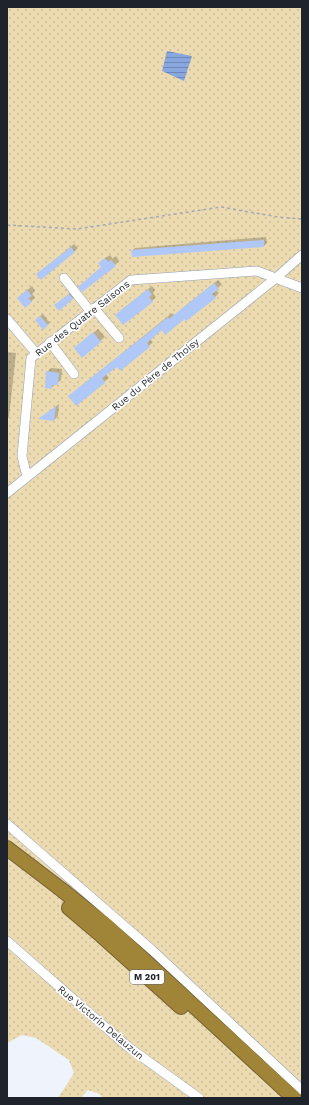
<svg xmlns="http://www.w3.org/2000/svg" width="309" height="1105" viewBox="0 0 309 1105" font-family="'Work Sans',sans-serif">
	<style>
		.grass { fill: url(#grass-dots) }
		.water { fill: url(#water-rules) }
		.shadow { fill: #0003 }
		.building { fill: #b0c8f7 }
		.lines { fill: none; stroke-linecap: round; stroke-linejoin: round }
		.minor-casing { stroke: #939eb2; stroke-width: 10 }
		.highway-casing { stroke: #736233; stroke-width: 16 }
		.path { stroke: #a5aab3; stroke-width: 1.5; stroke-dasharray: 3 3; stroke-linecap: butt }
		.minor { stroke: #fff; stroke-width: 9 }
		.highway { stroke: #a08438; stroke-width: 14 }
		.labels { text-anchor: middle; stroke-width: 3.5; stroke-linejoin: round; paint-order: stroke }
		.shield { fill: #fff; stroke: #62656b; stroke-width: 1 }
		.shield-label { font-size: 9px; font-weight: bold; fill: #1f232b }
		.street-label { font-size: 10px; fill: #1f232b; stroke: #fff }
	</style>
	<defs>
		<pattern id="grass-dots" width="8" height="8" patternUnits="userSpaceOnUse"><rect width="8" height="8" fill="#ecdbb1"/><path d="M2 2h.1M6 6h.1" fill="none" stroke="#cabc98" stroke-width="1.8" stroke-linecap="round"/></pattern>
		<pattern id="water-rules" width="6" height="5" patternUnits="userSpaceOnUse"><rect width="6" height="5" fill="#89a7df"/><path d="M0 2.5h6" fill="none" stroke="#6f88b5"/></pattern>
	</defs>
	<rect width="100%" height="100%" fill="#eef3fc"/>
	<path class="grass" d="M7 7H302V1098H103L99 1094 88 1090 81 1098H58L74 1073 69 1060 36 1038 22 1035 7 1043Z"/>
	<path class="water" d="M167 51 192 56 184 81 162 71Z"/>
	<path class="shadow" d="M266 237 267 243 264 246 132 250 135 248Z
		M74 244 78 248 74 252 41 271Z
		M110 255 113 259 116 256 119 261 115 265 102 267 104 259Z
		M218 280 222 284 216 290 219 293 215 297 185 318 162 329 150 339 153 342 149 346 106 374 109 378 76 405 74 392 172 313 174 315Z
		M32 286 35 291 32 294 35 297 31 302 18 298Z
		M152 286 155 290 153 293 156 297 152 301 120 311Z
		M74 290 77 294 72 299 60 301Z
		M43 314 50 323 43 328 38 318Z
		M98 329 105 337 82 356 75 348Z
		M7 352 16 353 9 417 7 419Z
		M51 368 62 369 61 380 51 388 47 372Z
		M59 404 58 416 54 420 44 416Z"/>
	<path class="building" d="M264 240V247L132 257 131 250Z
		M71 247 75 252 41 280 36 274Z
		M105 258 108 262 111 260 116 266 82 292 78 287 101 267 98 263Z
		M214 283 219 289 212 294 216 298 186 321 185 319 165 335 162 330 147 343 150 347 120 371 117 367 102 378 105 383 76 406 68 396 168 317 169 319Z
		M148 289 152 295 149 297 153 302 123 325 115 315Z
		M27 290 32 296 28 298 32 302 25 308 17 298Z
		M69 294 73 299 59 311 54 305Z
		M40 316 48 325 43 330 35 320Z
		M93 332 101 342 82 358 74 348Z
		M46 371 59 373 58 385H52V389L45 388Z
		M56 406 54 421 38 419Z"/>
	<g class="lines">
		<g class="minor-casing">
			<path id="minor" d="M64 278 90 311
				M94 308 119 338
				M7 319 36 353
				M50 342 74 374
				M27 477 22 456 31 358 131 280 257 271 302 288
				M7 493 276 278 302 255
				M7 824 152 950 302 1090
				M7 941 127 1046 199 1098"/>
		</g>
		<g class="highway-casing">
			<path id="highway" d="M7 848 62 890 107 926 294 1098
				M69 908 101 935 181 1007"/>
		</g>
		<path class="path" d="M7 225 77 229 221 207 278 217 302 219"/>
		<use href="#minor" class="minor"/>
		<use href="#highway" class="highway"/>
	</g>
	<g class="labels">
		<rect class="shield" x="130" y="970" width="34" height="14" rx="3"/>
		<g class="shield-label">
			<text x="147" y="980">M 201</text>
		</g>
		<g class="street-label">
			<text transform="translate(82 318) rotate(-38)" y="4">Rue des Quatre Saisons</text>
			<text transform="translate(155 374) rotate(-39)" y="4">Rue du Père de Thoisy</text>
			<text transform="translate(101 1022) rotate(40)" y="4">Rue Victorin Delauzun</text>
		</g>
	</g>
	<rect width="309" height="1105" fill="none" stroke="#1f232b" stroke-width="16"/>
</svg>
